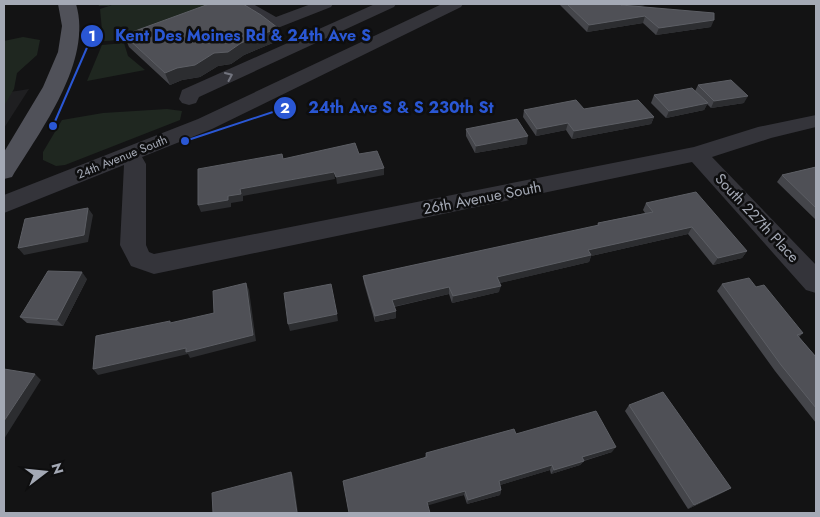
<svg xmlns="http://www.w3.org/2000/svg" width="820" height="517" viewBox="0 0 820 517" font-family="Jost,sans-serif">
	<style>
		.built { fill: #1f1f21 }
		.green { fill: #1f2720 }
		.lines { fill: none; stroke-linecap: round; stroke-linejoin: round }
		.minor { fill: #34343a; fill-rule: evenodd }
		.major { fill: #505159; fill-rule: evenodd }
		.wall { fill: #44454a }
		.shaded-wall { fill: #2c2d30 }
		.building { fill: #4f5056; stroke: #5c5e64 }
		.oneway { stroke: #72747e }
		.labels { text-anchor: middle; stroke-width: 5; stroke-linejoin: round; paint-order: stroke }
		.far-street-label { font-size: 12px; fill: #a4a9b5; stroke: #0e0e0f }
		.street-label { font-size: 15px; fill: #a4a9b5; stroke: #0e0e0f }
		.leader { fill: none; stroke: #2a57d4; stroke-width: 2 }
		.callout-dot { fill: #2a57d4; stroke: #0e0e0f; stroke-width: 2 }
		.mark-label { font-size: 15px; text-anchor: middle; font-weight: bold; fill: #fff }
		.callout-label { font-size: 16px; text-anchor: middle; font-weight: bold; fill: #2a57d4; stroke: #0e0e0f; stroke-width: 5; stroke-linejoin: round; paint-order: stroke }
	</style>
	<rect width="100%" height="100%" fill="#131314"/>
	<path class="built" d="M29 89 4 128V93Z"/>
	<path class="green" d="M98 4H111L109 6 114 4H205L208 9C171 24 142 40 103 41L100 9 109 6H99Z
		M23 37 40 40 37 55 17 73 14 89 4 106V41Z
		M124 43 128 56 145 70 87 81 102 45Z
		M167 109 182 111 180 120 65 165 56 166 43 160V152L62 120 103 113Z"/>
	<g class="lines">
		<path class="minor" d="M234 4H253L276 17 311 4H333L331 7 275 29 269 28 236 7Z
			M375 4H396L394 7 199 97 196 103 189 105 182 103 179 99 182 90Z
			M442 4H463L461 7 212 129 142 157 146 164V245L149 252 154 254 694 147 758 127 816 115V127L771 138 712 157 816 265V293L806 290 692 162 154 274 131 266 120 245 124 165 4 213V195L198 119Z"/>
		<path class="major" d="M58 4H76C93 61 41 130 12 177L4 179V152L43 87 58 52 62 26Z"/>
	</g>
	<path class="wall" d="M559 4H650L639 6 711 27 656 35 643 23 587 32Z
		M278 28 280 40 244 55 231 64 218 66 200 77 182 80 170 85 129 47 124 35Z
		M698 85 744 103 711 108 707 104 704 110 666 118 651 103 654 95 695 91Z
		M584 109 654 117 651 124 572 139 566 130 536 136 523 117 524 110Z
		M466 129 527 144 475 153 466 136Z
		M816 167V220L777 182 782 175Z
		M646 203 747 251 742 258 713 265 688 234 591 256 589 262 499 283V292L452 303 449 294 394 307 396 318 375 322 364 283 363 276 597 226 598 223 645 213 643 210Z
		M87 279 63 326 27 323 20 317Z
		M722 284 756 287 803 333 799 337 816 357V423L775 371 717 291Z
		M629 405 731 488 724 492 688 509 625 411Z
		M516 434 612 452 584 461 580 465 551 474 550 470 500 485 501 490 500 495 467 504 464 495 349 513 425 457 426 453Z"/>
	<path class="shaded-wall" d="M626 4H650L619 11 621 5Z
		M645 16 643 23 587 32 589 25Z
		M714 20 711 27 656 35 659 28Z
		M278 28 280 40 244 55 231 64 218 66 200 77 182 80 170 85 165 73Z
		M748 96 744 103 711 108 714 101Z
		M708 103 704 110 666 118 669 111Z
		M654 117 651 124 572 139 574 131Z
		M568 123 566 130 536 136 537 129Z
		M528 136 527 144 475 153 476 146Z
		M384 168V175L337 184 336 177Z
		M334 172 335 179 243 196V201L231 203V207L201 212 198 205 228 196 240 189Z
		M88 208 93 215 88 242 24 255 18 248Z
		M692 227 688 234 591 256 589 262 496 284 497 277 588 250Z
		M747 251 742 258 713 265 718 258Z
		M82 272 87 279 63 326 57 320Z
		M246 283 249 290 256 341 190 358 188 354 98 375 93 369 186 348Z
		M501 286 499 292 452 303 453 296Z
		M449 287V294L392 307V300Z
		M396 311V318L375 322V316Z
		M337 314 338 321 290 331 288 324Z
		M35 374 41 380 4 439V421Z
		M616 447 612 452 579 462 582 457Z
		M584 461 580 465 551 474 554 470Z
		M552 465 550 470 497 486 499 481Z
		M291 472 293 476 298 513H297Z
		M731 488 724 492 688 509 694 505Z
		M501 490 500 495 467 504 468 500Z
		M465 491 464 495 426 506 427 502Z"/>
	<path class="building" d="M209 4H243L261 15 278 28 241 43 228 52 214 53 195 65 177 68 165 73 124 35Z
		M567 4H626L621 5 714 13V20L659 28 645 16 589 25Z
		M731 80 748 96 714 101 698 85Z
		M692 88 708 103 669 111 654 95Z
		M576 100 584 109 638 100 654 117 574 131 568 123 537 129 524 110Z
		M517 119 528 136 476 146 466 129Z
		M355 143 359 154 377 151 384 168 336 177 334 172 240 189 241 194 228 196V200L198 205V169L282 154 283 159Z
		M816 167V208L782 175Z
		M696 192 747 251 718 258 692 227 588 250 591 255 497 277 501 286 453 296 449 287 392 300 396 311 375 316 363 276 599 225 598 223 653 212 646 203Z
		M88 208 84 235 18 248 25 219Z
		M48 271 82 272 57 320 20 317Z
		M749 278 756 287 764 285 803 333 797 335 816 357V408L781 365 722 284Z
		M246 283 253 335 186 352V348L93 369 96 336 170 321V323L214 313 213 291Z
		M331 284 337 314 288 324 284 293Z
		M4 369 35 374 4 421Z
		M663 392 731 488 694 505 629 405Z
		M596 411 616 447 582 457 584 461 554 470 552 465 499 481 501 490 468 500 465 491 427 502 430 513H349L343 481 427 457 426 453 514 429 516 434Z
		M291 472 297 513H213L212 493Z"/>
	<defs><path id="oneway-chevron" d="M-2-3.5L2.5 0L-2 3.5" fill="none" stroke-width="1.6" stroke-linecap="round" stroke-linejoin="round" transform="scale(1.25)"/></defs>
	<use class="oneway" href="#oneway-chevron" transform="translate(229 76) rotate(-24)"/>
	<g class="labels">
		<g class="far-street-label">
			<text transform="translate(122 157) rotate(-22)" y="4">24th Avenue South</text>
		</g>
		<g class="street-label">
			<text transform="translate(482 198) rotate(-11)" y="5">26th Avenue South</text>
			<text transform="translate(757 218) rotate(47)" y="5">South 227th Place</text>
		</g>
	</g>
	<path class="leader" d="M53 126L92 36M185 141L285 108"/>
	<g class="callout-dot">
		<circle cx="53" cy="126" r="5"/>
		<circle cx="185" cy="141" r="5"/>
		<circle cx="92" cy="36" r="12"/>
		<circle cx="285" cy="108" r="12"/>
	</g>
	<g class="mark-label">
		<text x="92" y="41">1</text>
		<text x="285" y="113">2</text>
	</g>
	<g class="callout-label">
		<text x="243" y="41">Kent Des Moines Rd &amp; 24th Ave S</text>
		<text x="401" y="113">24th Ave S &amp; S 230th St</text>
	</g>
	<rect width="820" height="517" fill="none" stroke="#a4a9b5" stroke-width="10"/>
	<g transform="translate(45 472) rotate(74)" stroke="#0e0e0f" stroke-width="4" paint-order="stroke">
	<path d="M0-4L9 19L0 12L-9 19Z" fill="#a4a9b5"/>
	<text y="-8" font-size="14" font-weight="bold" text-anchor="middle" fill="#a4a9b5">N</text>
	</g>
</svg>
